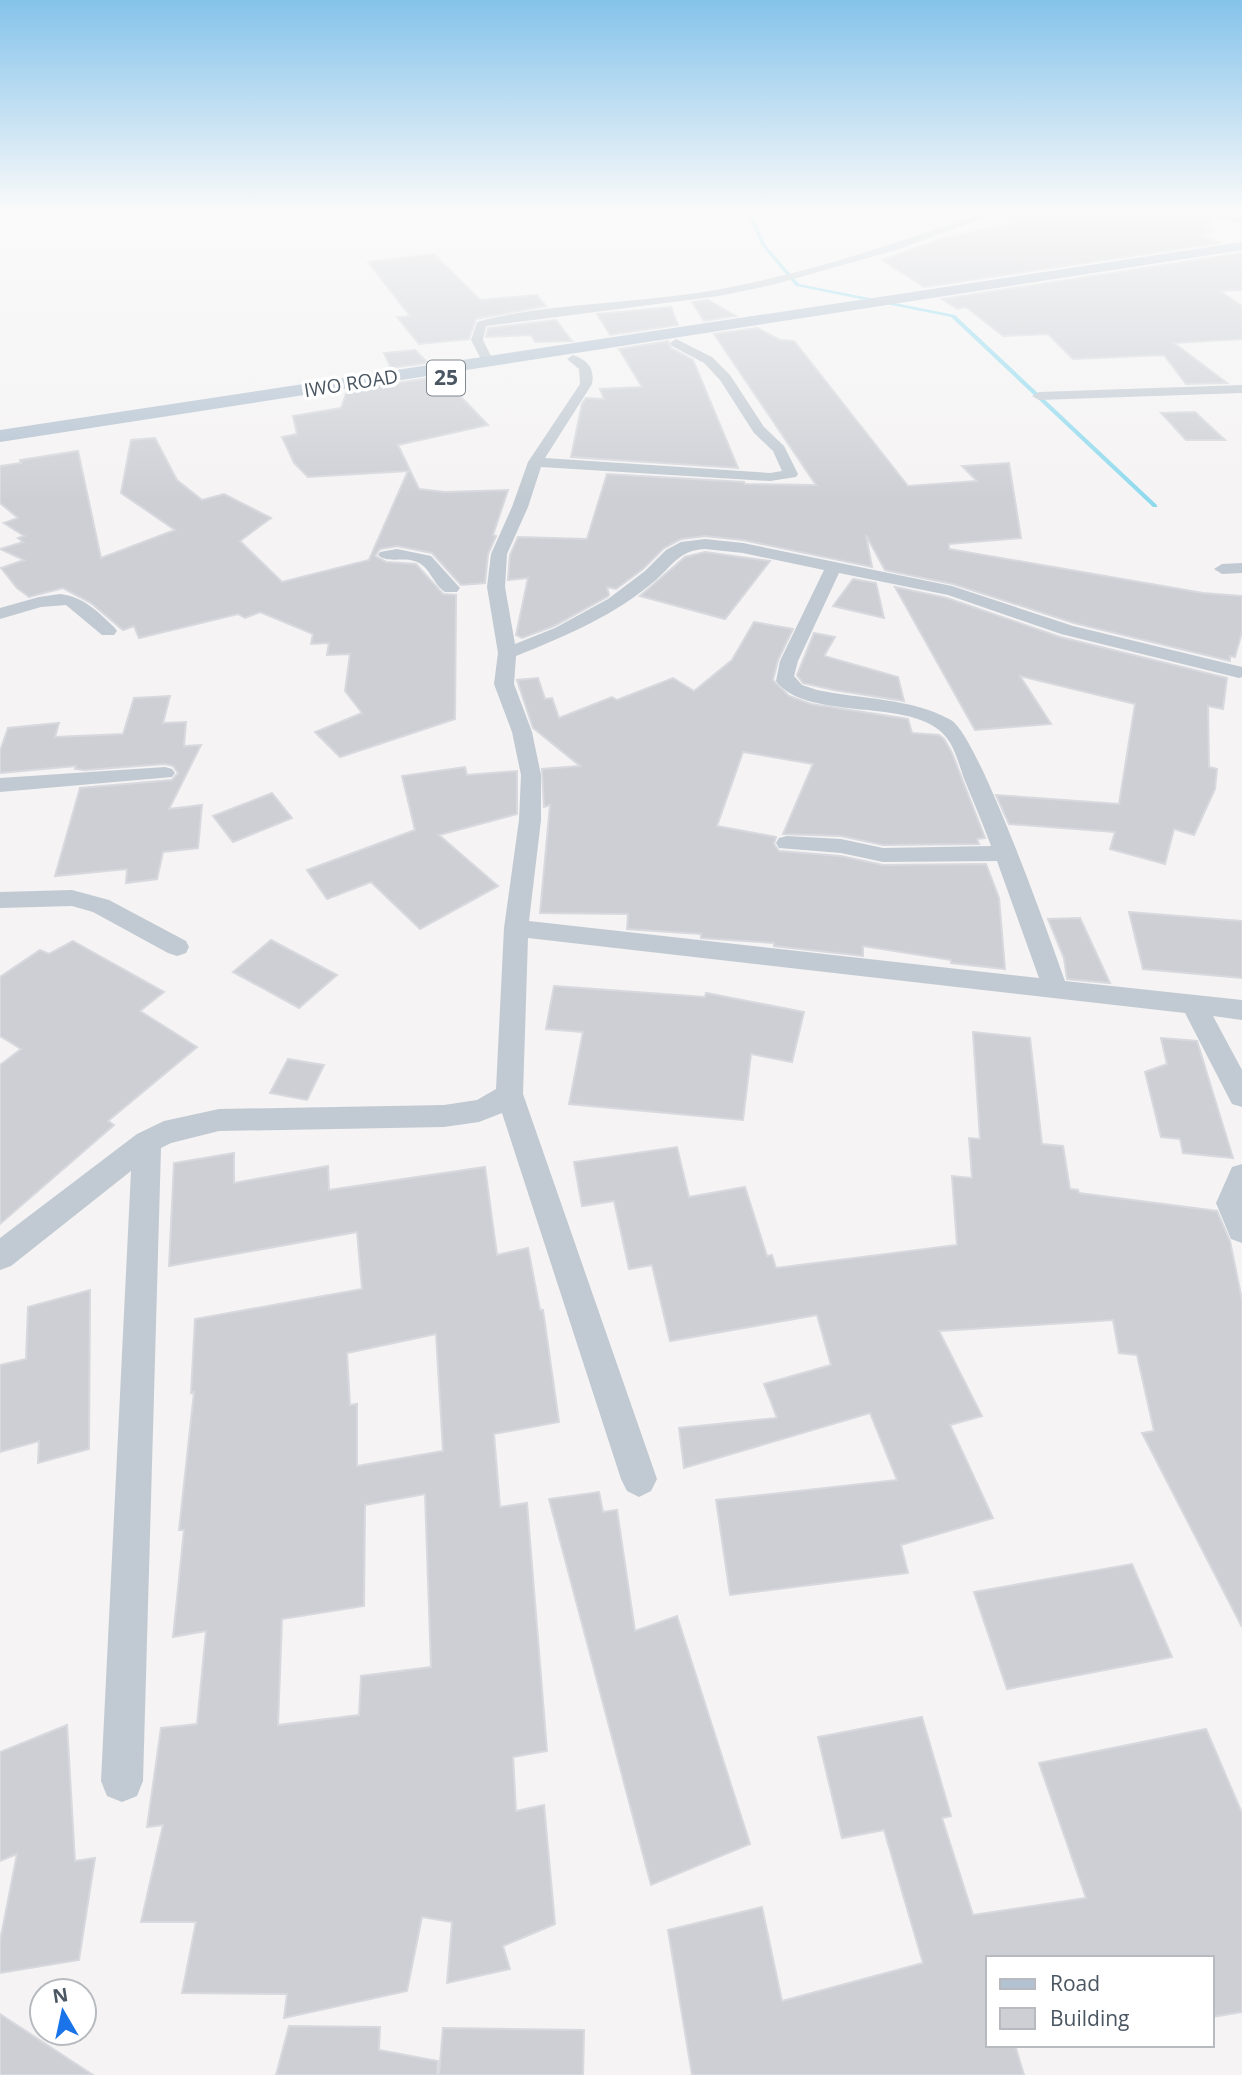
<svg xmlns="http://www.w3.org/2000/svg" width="1242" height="2075" viewBox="0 0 1242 2075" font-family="'Open Sans',sans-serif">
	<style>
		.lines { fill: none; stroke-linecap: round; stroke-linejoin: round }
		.stream { fill: #90daee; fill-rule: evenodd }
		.building { fill: #cdcfd5; stroke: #d7d9de; stroke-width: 2; fill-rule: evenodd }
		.minor { fill: #c1cad2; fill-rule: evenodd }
		.primary { fill: #b3c2d1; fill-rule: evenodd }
		.labels { text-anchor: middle; stroke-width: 7; stroke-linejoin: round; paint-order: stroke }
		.far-street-label { font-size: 19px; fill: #4a5661; stroke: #fff }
		.shield { fill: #fff; stroke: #808990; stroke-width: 2 }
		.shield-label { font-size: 21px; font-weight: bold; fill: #4a5661 }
	</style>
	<rect width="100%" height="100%" fill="#f5f3f3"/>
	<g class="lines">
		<path class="stream" d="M746 210H750L766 246 799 284 955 315 1157 505V507H1153L951 317 796 286 762 246Z"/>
	</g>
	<path class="building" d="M1009 210H1187L1189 213 1217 220 1199 227 1214 230 1199 236 1220 243 924 287 882 260 941 239 1020 222 1007 218Z
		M1242 253V290L1220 291 1242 306V339L1174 343 1227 383 1186 384 1164 355 1073 359 1048 334 1003 336 966 307 957 309 942 299Z
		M434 254 480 300 537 295 546 306 476 319 469 339 419 344 397 317 410 316 368 262Z
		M708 300 736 316 704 321 692 302Z
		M671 307 678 325 610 335 597 314Z
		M556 320 572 341 535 342 531 335 486 337 488 328Z
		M757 328 780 340 794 341 908 486 977 481 962 466 1009 463 1021 538 949 544V549L1203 593 1242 596V632L1235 657 1230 656V661L1074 623 953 584 885 570 866 535 872 567 743 540 705 536 681 539 664 548 643 569 616 589 607 587 609 595 607 597 554 626 522 638 516 635 528 578 508 580 510 555 518 537 587 539 607 474 744 482 745 484 816 485 714 334Z
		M668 341 671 348 693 360 738 468 571 457 582 404 586 398 604 399 600 389 642 387 619 349Z
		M415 350 428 363 391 368 384 353Z
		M441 376 488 425 398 445 419 489 445 492 508 490 493 535 496 536 488 554 485 583 461 585 432 553 397 546 380 549 375 556 386 562 416 564 443 594 456 595 455 719 340 757 315 732 362 713 345 691 350 654 327 655 329 643 311 644 313 634 260 612 245 618 238 614 139 638 134 626 123 630 91 603 63 588 29 597 17 588 1 568 24 560 0 549 23 542 18 538 24 536 4 523 18 518 0 503V466L21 463 20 460 78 451 101 558 175 530 121 493 131 440 155 438 177 480 202 500 224 494 271 518 240 541 282 582 369 560 408 471 308 477 294 463 282 437 297 434 293 416 341 408 347 391Z
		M1195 412 1225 440H1186L1161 413Z
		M705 552 770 561 725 619 640 596 685 557Z
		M853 579 876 583 884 618 833 606Z
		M895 587 947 598 1060 637 1227 678 1223 709 1208 706 1209 767 1217 769 1215 789 1194 835 1174 829 1165 864 1110 849 1115 832 1009 824 996 795 1119 804 1135 704 1020 676 1051 724 975 730Z
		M754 622 793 629 778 660 773 680 789 696 811 704 908 719 912 733 939 735 944 739 952 753 985 838 977 839 979 844 883 845 841 836 783 834 813 764 743 752 717 826 776 837 774 844 779 851 841 856 883 865 986 864 999 898 1005 969 951 963V960L863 946V956L774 946V943L701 938V934L627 929 628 914 540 913 550 805 544 807 542 769 580 766 533 728 517 680 538 678 545 699 552 698 559 718 612 697 617 700 673 678 694 691 732 660Z
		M814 633 835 637 824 656 898 677 904 701 834 690 803 683 797 675Z
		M170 696 163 723 186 722 184 746 201 745 169 809 202 805 198 848 163 852 157 879 126 883 127 869 55 876 80 788 172 780 178 773 173 766 165 764 85 770 75 769 76 766 0 773V751L8 728 59 723 55 737 123 734 134 698Z
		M465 767 467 775 517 771V814L439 835 498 886 420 929 371 882 327 899 307 870 415 830 402 776Z
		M272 793 292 818 233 842 213 816Z
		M1129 912 1242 921V978L1143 969Z
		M1080 918 1110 983 1067 979 1064 958 1048 919Z
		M271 940 337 975 299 1008 233 972Z
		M73 941 164 992 140 1011 197 1047 108 1121 114 1125 0 1224V1065L21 1049 0 1036V977L40 950 49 954Z
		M554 986 705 997 706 993 804 1012 792 1062 751 1054 743 1120 569 1104 583 1032 546 1029Z
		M973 1032 1030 1038 1042 1144 1063 1146 1070 1189 1078 1190 1079 1193 1217 1211 1230 1241 1242 1300V1627L1142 1433 1154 1431 1137 1355 1119 1353 1113 1320 939 1331 982 1416 950 1425 993 1518 901 1545 908 1573 730 1595 716 1500 897 1480 870 1413 684 1468 679 1428 777 1418 764 1384 831 1365 817 1315 670 1341 652 1265 629 1269 614 1201 582 1206 574 1162 677 1147 689 1197 745 1187 767 1256 772 1255 776 1268 957 1245 952 1176 972 1178 969 1138 980 1139Z
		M1161 1038 1197 1041 1233 1158 1183 1153 1180 1139 1161 1137 1145 1072 1167 1064Z
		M288 1059 324 1065 307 1100 270 1093Z
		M234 1153V1183L328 1166 329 1190 485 1167 497 1255 528 1248 540 1310H543L559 1422 494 1434 500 1507 527 1503 547 1751 513 1757 516 1811 544 1805 555 1924 503 1946 510 1969 447 1983 452 1922 422 1917 407 1991 284 2018 287 1994 182 1993 196 1922H141L163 1825 147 1827 161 1728 197 1724 206 1631 173 1637 184 1530H179L194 1392 191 1393 195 1319 362 1289 357 1232 169 1266 174 1163ZM436 1334 443 1451 357 1466V1404L350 1405 347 1353ZM425 1494 431 1667 361 1676 359 1715 278 1725 282 1619 364 1606 365 1505Z
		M90 1290 89 1449 38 1463 39 1441 0 1452V1365L26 1359 28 1307Z
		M599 1492 603 1512 617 1510 635 1631 677 1616 750 1844 651 1885 549 1499Z
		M1132 1564 1172 1657 1007 1689 974 1592Z
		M922 1717 951 1816 942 1818 973 1915 1086 1898 1039 1763 1206 1729 1242 1813V2012L1212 2017V1958H988V2045H1015L1024 2075H692L668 1930 762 1907 782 2001 923 1963 884 1830 842 1838 818 1737Z
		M67 1725 75 1861 95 1858 79 1960 0 1973V1941L17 1854 0 1861V1752Z
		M0 2014 93 2075H0Z
		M289 2026 380 2027 379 2050 438 2061 437 2075H276Z
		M443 2028 584 2030 583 2075H439Z"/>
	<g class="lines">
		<path class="minor" d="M993 210H1006L896 250 772 285 719 296 486 326 483 340 494 362 492 365H484L471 340 477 322 488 319C562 302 646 303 721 289 814 272 904 240 993 210Z
			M1190 210H1205L1242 218V224Z
			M676 339 712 357 730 375 764 427 784 446 798 474 796 477 770 481 541 467 528 507 507 554 505 587 515 644 555 628 608 599 645 571 666 550 681 542 705 539 743 543 952 586 1073 626 1242 667V677L1239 678 1061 634 948 595 839 573 798 661 794 676 802 685 817 690C859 699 912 698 951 720 979 737 1050 939 1065 981L1242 1000V1020L1213 1016 1242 1070V1107L1232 1104 1185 1013 528 938 523 1094 657 1479 651 1491 639 1497 627 1491 621 1479 502 1113 479 1122 444 1127 219 1131 171 1143 161 1148 143 1781 137 1796 122 1802 107 1796 101 1781 131 1171 11 1266 0 1270V1238L137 1134 164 1121 219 1109 444 1105 477 1100 496 1089 504 928 519 820 521 775 512 732 494 684 498 653 487 587 491 554 512 507 528 462 580 384 579 369 567 359 573 355C588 360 595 369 592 384L545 458 770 473 782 471 773 451 754 433 720 380 704 363 672 346 670 343ZM705 549 743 553 824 570 780 661 776 681C807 723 915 696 946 737 956 749 959 766 965 781 974 803 983 824 991 846L883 848 841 839 787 836 779 838 776 843 779 848 841 853 883 862 997 861 1039 978 529 921 541 820V775L532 732 514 684 516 656C566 636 616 615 657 579 674 563 681 550 705 549Z
			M1242 385V393L1039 400 1032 396 1039 392Z
			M397 549 431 556 460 588 457 592H445C433 584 430 567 417 562 404 556 388 564 378 555L380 552Z
			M1242 563V573L1222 574 1214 569 1222 564Z
			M60 594C84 597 97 611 114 627L117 631 114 635H102L66 605 41 607 0 619V608L39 597Z
			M165 767 172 769 175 773 172 777 0 792V778Z
			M72 890 109 900 186 941 189 947 186 953 177 956 168 953 93 912 72 906 0 908V892Z
			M1242 1164V1243L1231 1239 1216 1203 1232 1167Z"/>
		<path class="primary" d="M1242 242V250L0 442V430Z"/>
	</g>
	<linearGradient id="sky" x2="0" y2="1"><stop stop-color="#85c3ea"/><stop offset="0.42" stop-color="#fafafa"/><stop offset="1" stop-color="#fafafa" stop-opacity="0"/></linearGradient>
	<rect width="1242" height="500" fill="url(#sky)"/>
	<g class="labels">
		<g class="far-street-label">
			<text transform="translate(351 383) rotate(-9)" y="7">IWO ROAD</text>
		</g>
		<rect class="shield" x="427" y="360.5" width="38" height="35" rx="5"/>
		<g class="shield-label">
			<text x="446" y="385">25</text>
		</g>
	</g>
	<rect x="986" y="1956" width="228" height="91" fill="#ffffff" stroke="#b7bbc0" stroke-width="2"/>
	<rect x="1000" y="1979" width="35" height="10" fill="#b3c2d1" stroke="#b7bbc0" stroke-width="2"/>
	<text x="1050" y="1991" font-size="21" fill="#4a5661">Road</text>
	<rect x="1000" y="2008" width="35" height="21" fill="#cdcfd5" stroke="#b7bbc0" stroke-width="2"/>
	<text x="1050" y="2026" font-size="21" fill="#4a5661">Building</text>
	<g transform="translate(63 2012) rotate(351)"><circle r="33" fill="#ffffff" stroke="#b7bbc0" stroke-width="2"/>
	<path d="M0-5L12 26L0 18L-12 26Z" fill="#1a73e8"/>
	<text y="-10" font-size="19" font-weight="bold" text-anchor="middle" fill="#4a5661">N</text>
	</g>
</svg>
